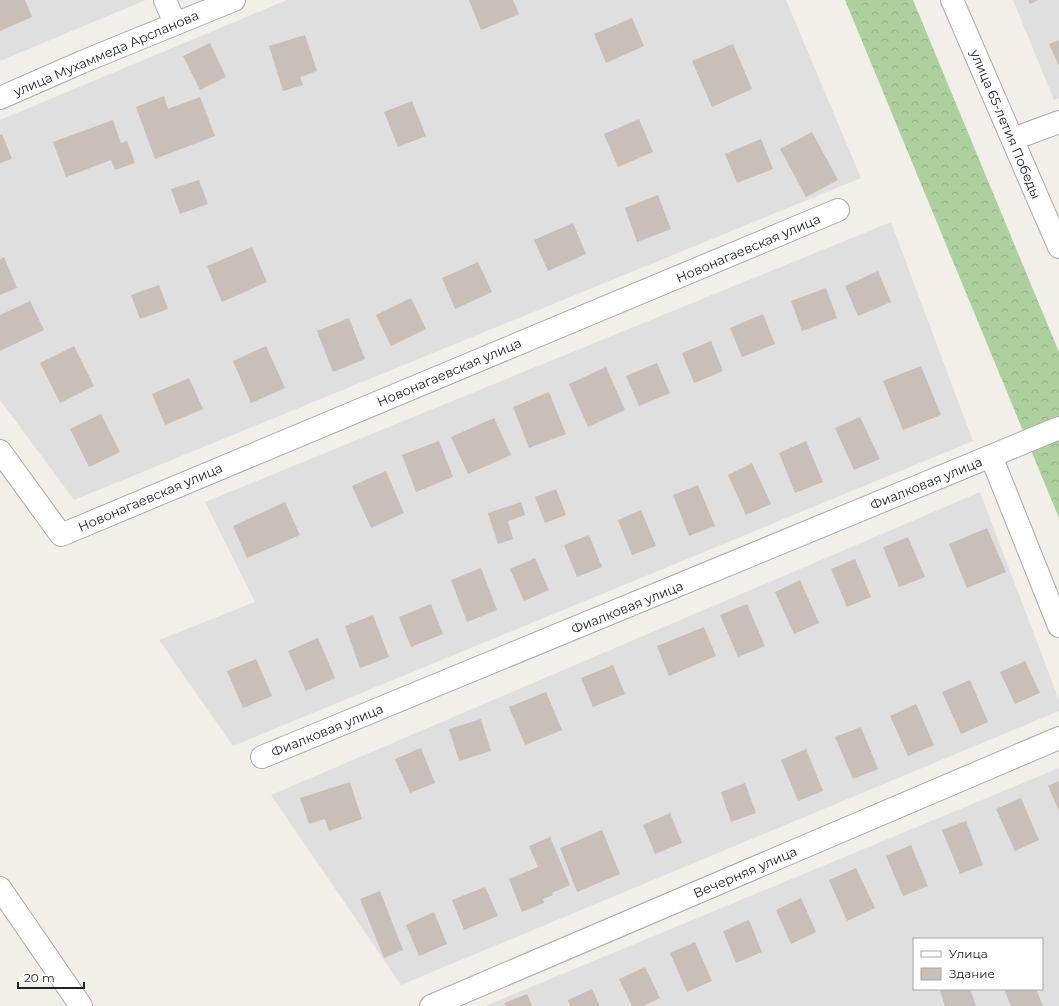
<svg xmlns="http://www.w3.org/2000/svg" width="1059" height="1006" viewBox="0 0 1059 1006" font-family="Montserrat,sans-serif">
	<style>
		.residential { fill: #e0dfdf; fill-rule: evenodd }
		.forest { fill: url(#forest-crowns) }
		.building { fill: #c7bfb8 }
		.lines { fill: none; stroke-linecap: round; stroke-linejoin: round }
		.minor-casing { stroke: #a9a9a9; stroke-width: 24 }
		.minor { stroke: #fff; stroke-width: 22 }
		.labels { text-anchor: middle; stroke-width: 3; stroke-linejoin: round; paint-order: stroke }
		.street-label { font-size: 13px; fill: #222; stroke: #fff }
	</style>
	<defs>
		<pattern id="forest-crowns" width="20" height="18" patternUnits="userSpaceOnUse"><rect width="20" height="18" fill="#add19e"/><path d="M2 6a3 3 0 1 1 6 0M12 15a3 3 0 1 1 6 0" fill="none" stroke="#95b388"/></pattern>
	</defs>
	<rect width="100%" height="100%" fill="#f2efe9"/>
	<path class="residential" d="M0 0H146L0 61Z
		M287 0H786L861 178 74 500 0 400V120Z
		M1013 0H1059V98L1054 100Z
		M891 222 973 441 233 746 159 640 255 602 205 502Z
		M980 492 1059 700V711L401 985 271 795Z
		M1059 768V1006H485ZM914 939H1042V989H914Z"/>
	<path class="forest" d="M845 0H913L1059 352V518Z"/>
	<path class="building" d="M0 0H25L32 17 0 31Z
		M469 0H513L519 14 481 30Z
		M1028 0H1038L1030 4Z
		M632 18 644 46 606 63 594 34Z
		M305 35 317 71 300 77 303 85 283 91 269 46Z
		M1059 40V66L1049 44Z
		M210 43 226 77 200 90 183 56Z
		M733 44 752 89 712 107 692 61Z
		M164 96 168 109 200 97 215 136 155 159 136 107Z
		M412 101 426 136 398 147 384 112Z
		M639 119 653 152 618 167 604 134Z
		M113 120 121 143 127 141 135 163 115 170 111 160 66 177 53 142Z
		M812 132 838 180 806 197 780 149Z
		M2 134 12 159 0 163V135Z
		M761 139 773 169 737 183 725 154Z
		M199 180 208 204 180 214 171 189Z
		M658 195 671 229 637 242 625 208Z
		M573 223 586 254 548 271 534 240Z
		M252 247 267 282 222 302 207 266Z
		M4 257 17 288 0 295V259Z
		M478 262 492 292 455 309 442 278Z
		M878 271 891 302 858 316 845 286Z
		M159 285 168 309 140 319 131 295Z
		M826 288 837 318 802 331 791 301Z
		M411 298 426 329 391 346 376 315Z
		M30 301 44 330 0 351V315Z
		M763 314 775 344 742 357 730 328Z
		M349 318 365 359 333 372 317 331Z
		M711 341 723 371 694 383 682 353Z
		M74 346 94 386 60 403 40 363Z
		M266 346 285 388 251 403 233 361Z
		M657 363 670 393 639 406 626 376Z
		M921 366 941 415 903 430 883 381Z
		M606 367 625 410 588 427 569 384Z
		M189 378 203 409 165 425 152 394Z
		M549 392 566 434 529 448 513 407Z
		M101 414 120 452 89 467 70 429Z
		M860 417 880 459 854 470 835 428Z
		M494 418 511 455 468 474 451 437Z
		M439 441 453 477 416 492 402 455Z
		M806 441 823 482 795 493 779 453Z
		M752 463 771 504 746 515 728 475Z
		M386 471 404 513 371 528 352 486Z
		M698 485 715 526 689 536 673 495Z
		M556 489 566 515 545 523 535 497Z
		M285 502 300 535 247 558 233 526Z
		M521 502 525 515 508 521 513 539 498 544 488 513Z
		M641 510 656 546 632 555 618 520Z
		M987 528 1006 572 967 588 949 544Z
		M589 535 602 567 577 577 564 545Z
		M908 537 925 577 899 587 883 547Z
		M535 558 549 590 524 601 510 569Z
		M855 559 871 597 847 607 831 569Z
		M481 568 497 610 467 622 451 580Z
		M800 580 819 623 794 634 775 592Z
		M431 604 443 634 411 647 399 617Z
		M747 604 765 646 738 657 720 615Z
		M373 615 389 657 360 668 345 626Z
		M704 627 716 656 669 676 657 646Z
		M318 638 335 678 306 691 288 651Z
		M256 659 272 696 243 708 227 671Z
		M1025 661 1040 693 1015 704 1000 672Z
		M613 665 625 694 593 707 581 678Z
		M970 680 988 722 961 734 942 692Z
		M546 692 562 730 525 745 509 707Z
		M916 704 934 745 908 756 890 716Z
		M481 719 491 751 459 761 449 729Z
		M861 727 878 769 853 779 835 737Z
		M421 748 435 783 410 793 395 759Z
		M806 749 823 791 798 801 781 760Z
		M1059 781V811L1048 786Z
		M350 782 362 819 329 831 325 819 309 824 300 798Z
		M745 783 756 813 731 822 721 792Z
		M1021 798 1039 840 1015 851 996 809Z
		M670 813 682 843 655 854 643 825Z
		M966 821 983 865 960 874 942 830Z
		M602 830 620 874 577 892 560 848Z
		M550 837 570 885 552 893 553 895 543 899 544 903 522 912 509 879 538 867 529 846Z
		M911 845 928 886 903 896 886 856Z
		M856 868 875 908 847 921 829 880Z
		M485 887 498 916 464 930 452 900Z
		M380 891 403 950 384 958 360 899Z
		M801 898 816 932 791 944 776 910Z
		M434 912 447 944 419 956 406 925Z
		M749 920 762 952 736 963 723 931Z
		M695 942 712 981 687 992 670 953Z
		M645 967 660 998 643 1006H632L619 979Z
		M592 989 600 1006H570L568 1000Z
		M945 989H970L976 1006H945L940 991Z
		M1004 989H1036L1043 1006H1011Z
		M527 994 532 1006H506L504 1003Z"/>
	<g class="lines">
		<g class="minor-casing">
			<path id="minor" d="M165 0 175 24
				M952 0 1059 247
				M0 98 82 62 234 0
				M1013 139 1059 122
				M0 451 61 535 838 210
				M991 456 1059 626
				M262 757 1059 428
				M0 888 81 1006
				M431 1006 1059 738"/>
		</g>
		<use href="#minor" class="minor"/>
	</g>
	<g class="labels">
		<g class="street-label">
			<text transform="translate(106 53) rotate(-23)" y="5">улица Мухаммеда Арсланова</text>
			<text transform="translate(1006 124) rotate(67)" y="5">улица 65-летия Победы</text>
			<text transform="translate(748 248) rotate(-23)" y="5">Новонагаевская улица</text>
			<text transform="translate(449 372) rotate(-23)" y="5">Новонагаевская улица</text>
			<text transform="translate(926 483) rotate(-22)" y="5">Фиалковая улица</text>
			<text transform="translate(150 497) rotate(-23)" y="5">Новонагаевская улица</text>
			<text transform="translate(627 607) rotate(-22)" y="5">Фиалковая улица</text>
			<text transform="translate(327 730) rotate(-22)" y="5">Фиалковая улица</text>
			<text transform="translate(745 872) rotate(-23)" y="5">Вечерняя улица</text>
		</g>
	</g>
	<rect x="913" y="938" width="130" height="52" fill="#ffffff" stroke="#a7a7a7"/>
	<rect x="921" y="951" width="20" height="6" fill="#ffffff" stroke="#a7a7a7"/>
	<text x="949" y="958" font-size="12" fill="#222222">Улица</text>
	<rect x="921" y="968" width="20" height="12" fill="#c7bfb8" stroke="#a7a7a7"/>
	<text x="949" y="978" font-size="12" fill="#222222">Здание</text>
	<path d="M18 982v6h66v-6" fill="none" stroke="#222222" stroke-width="2"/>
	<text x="24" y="982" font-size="12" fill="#222222" stroke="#ffffff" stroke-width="3" paint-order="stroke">20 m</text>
</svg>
